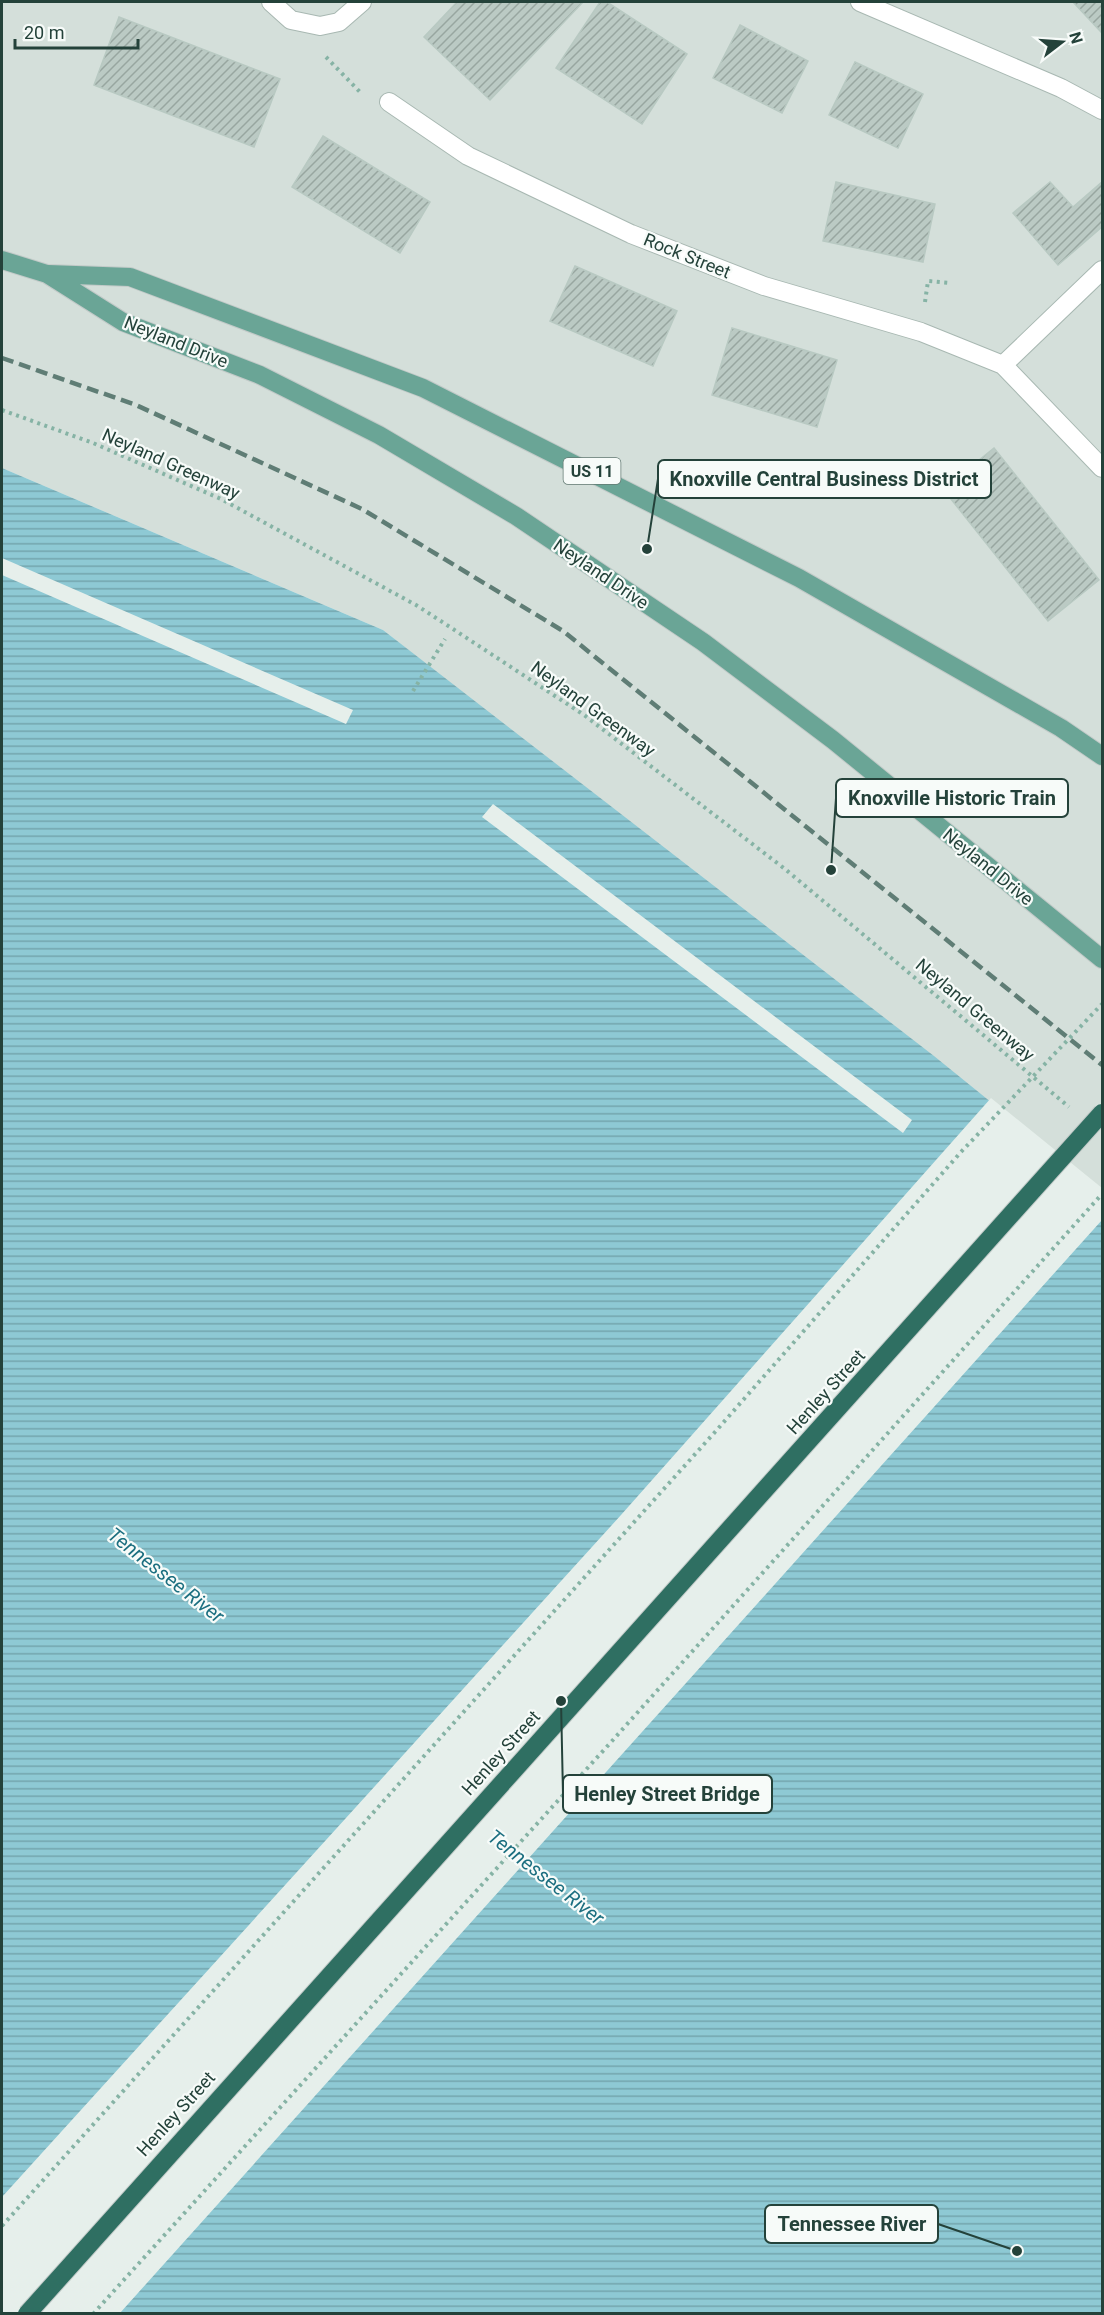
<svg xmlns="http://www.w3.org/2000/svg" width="1104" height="2315" viewBox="0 0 1104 2315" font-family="Roboto,sans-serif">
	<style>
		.built { fill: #d4dfda }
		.water { fill: url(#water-rules) }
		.pier { fill: #e6efeb }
		.building { fill: url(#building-hatch); stroke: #b8c9c2; stroke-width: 1.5 }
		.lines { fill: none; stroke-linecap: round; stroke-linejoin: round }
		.lane-casing { stroke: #a8b8b2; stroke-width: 20 }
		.street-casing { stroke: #a8b8b2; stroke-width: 20 }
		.primary-casing { stroke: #c2cac8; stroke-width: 20 }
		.path { stroke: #86b3a5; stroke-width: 4; stroke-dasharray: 3 4.5; stroke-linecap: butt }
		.lane { stroke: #fff; stroke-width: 18 }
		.street { stroke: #fff; stroke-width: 18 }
		.primary { stroke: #6aa596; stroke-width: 18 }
		.rail { stroke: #5f7d75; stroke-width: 4.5; stroke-dasharray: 12 6; stroke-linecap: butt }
		.highway-bridge-casing { stroke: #c2cac8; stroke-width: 20; stroke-linecap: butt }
		.path-bridge { stroke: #86b3a5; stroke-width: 4; stroke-dasharray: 3 4.5; stroke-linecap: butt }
		.highway-bridge { stroke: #2f6f62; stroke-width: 18 }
		.labels { text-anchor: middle; stroke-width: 4.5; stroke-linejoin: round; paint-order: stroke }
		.shield { fill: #f7fbf9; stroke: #637a73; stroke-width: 1.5 }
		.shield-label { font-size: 16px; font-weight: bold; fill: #24423a }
		.street-label { font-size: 18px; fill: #24423a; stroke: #f7fbf9 }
		.water-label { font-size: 20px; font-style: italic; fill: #1c6f80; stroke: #f7fbf9 }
		.leader { fill: none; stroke: #24423a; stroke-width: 2 }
		.callout-dot { fill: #24423a; stroke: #f7fbf9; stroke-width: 2 }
		.callout { fill: #f7fbf9; stroke: #24423a; stroke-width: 2 }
		.callout-label { font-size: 20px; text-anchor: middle; font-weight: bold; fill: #24423a }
	</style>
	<defs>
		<pattern id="water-rules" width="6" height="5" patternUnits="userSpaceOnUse" patternTransform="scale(1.5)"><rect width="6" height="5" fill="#8ec9d4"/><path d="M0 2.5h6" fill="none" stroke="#74a5ad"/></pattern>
		<pattern id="building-hatch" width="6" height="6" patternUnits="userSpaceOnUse" patternTransform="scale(1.5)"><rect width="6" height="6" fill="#bbcac4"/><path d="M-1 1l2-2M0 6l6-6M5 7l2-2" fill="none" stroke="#98a6a0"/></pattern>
	</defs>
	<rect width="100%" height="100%" fill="#e6efeb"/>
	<path class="built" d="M2 2H1102V1197L383 630 2 468Z"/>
	<path class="water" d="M2 468 383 630 934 1056 1102 1192V2313H2Z"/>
	<path class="pier" d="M2 558 353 710 346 724 2 575Z
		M493 804 912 1120 903 1133 482 817Z
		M991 1098 1102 1188V1220L120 2313H2V2197L621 1515Z"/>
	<path class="building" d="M457 2H583L490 100 424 37Z
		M600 2H607L687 54 642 124 556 68Z
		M1073 2H1102V33Z
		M119 17 280 79 254 147 94 85Z
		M740 25 808 61 782 113 713 78Z
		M855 62 923 94 898 148 829 115Z
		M323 136 430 202 400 253 292 187Z
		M836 182 935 204 923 262 823 241Z
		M1050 182 1073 207 1102 182V227L1058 265 1013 213Z
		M575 266 677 311 653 366 550 321Z
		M732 328 837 360 817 427 712 395Z
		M994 448 1099 580 1048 621 943 489Z"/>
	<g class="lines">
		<g class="lane-casing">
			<path id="lane" d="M271 2 291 20 320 26 339 22 362 2"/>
		</g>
		<g class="street-casing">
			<path id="street" d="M860 2 1061 88 1102 110
				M389 102 468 156 631 234 764 286 921 332 1003 365 1102 468
				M1003 365 1102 270"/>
		</g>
		<g class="primary-casing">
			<path id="primary" d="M2 260 47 274 123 322 260 375 379 435 516 516 703 642 833 740 1102 959
				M48 274 130 277 423 388 799 578 1061 728 1102 756"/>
		</g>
		<path class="path" d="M326 57 360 92
			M925 302 928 281 951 283
			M2 410 93 443 221 499 416 605 453 629 584 715 785 869 1069 1107
			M413 691 445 639
			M93 2314 612 1741 1102 1194"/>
		<use href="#lane" class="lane"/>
		<use href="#street" class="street"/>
		<use href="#primary" class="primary"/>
		<path class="rail" d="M2 358 136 405 362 509 563 631 1102 1065"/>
		<g class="highway-bridge-casing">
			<path id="highway-bridge" d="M27 2314 1102 1113"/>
		</g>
		<path class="path-bridge" d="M2 2226 715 1432 961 1152 1102 1004"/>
		<use href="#highway-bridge" class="highway-bridge"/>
	</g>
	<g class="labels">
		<rect class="shield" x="563.5" y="458" width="57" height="26" rx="4.5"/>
		<g class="shield-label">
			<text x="592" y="477">US 11</text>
		</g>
		<g class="street-label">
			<text transform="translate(687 256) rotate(22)" y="6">Rock Street</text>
			<text transform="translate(176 342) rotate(22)" y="6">Neyland Drive</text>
			<text transform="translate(171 464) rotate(24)" y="6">Neyland Greenway</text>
			<text transform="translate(601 574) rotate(34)" y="6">Neyland Drive</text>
			<text transform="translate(593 709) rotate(36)" y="6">Neyland Greenway</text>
			<text transform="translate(988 867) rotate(39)" y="6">Neyland Drive</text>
			<text transform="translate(975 1010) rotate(40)" y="6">Neyland Greenway</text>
			<text transform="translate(826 1392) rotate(-48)" y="6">Henley Street</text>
			<text transform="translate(501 1753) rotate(-48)" y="6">Henley Street</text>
			<text transform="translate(176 2114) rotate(-48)" y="6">Henley Street</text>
		</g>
		<g class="water-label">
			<text transform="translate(166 1575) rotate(38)" y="7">Tennessee River</text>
			<text transform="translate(546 1877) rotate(38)" y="7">Tennessee River</text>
		</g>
	</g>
	<path class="leader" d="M647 549L658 479M831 870L836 798M561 1701L563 1794M1017 2251L938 2224"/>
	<g class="callout-dot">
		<circle cx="647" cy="549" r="6"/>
		<circle cx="831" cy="870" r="6"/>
		<circle cx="561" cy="1701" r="6"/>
		<circle cx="1017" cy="2251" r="6"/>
	</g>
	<g class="callout">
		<rect x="658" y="460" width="333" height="38" rx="6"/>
		<rect x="836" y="779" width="232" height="38" rx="6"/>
		<rect x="563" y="1775" width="209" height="38" rx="6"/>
		<rect x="765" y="2205" width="173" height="38" rx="6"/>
	</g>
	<g class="callout-label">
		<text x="824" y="486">Knoxville Central Business District</text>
		<text x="952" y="805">Knoxville Historic Train</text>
		<text x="667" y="1801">Henley Street Bridge</text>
		<text x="852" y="2231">Tennessee River</text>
	</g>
	<rect width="1104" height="2315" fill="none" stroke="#24423a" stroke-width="6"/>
	<g transform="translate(1062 42) rotate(73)" stroke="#f7fbf9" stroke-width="4.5" paint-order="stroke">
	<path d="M0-4.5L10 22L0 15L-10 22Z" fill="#24423a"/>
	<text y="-9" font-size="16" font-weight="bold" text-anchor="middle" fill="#24423a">N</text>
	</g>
	<path d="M15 39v9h123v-9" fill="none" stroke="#24423a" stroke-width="3"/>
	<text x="24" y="39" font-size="18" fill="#24423a" stroke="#f7fbf9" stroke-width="4.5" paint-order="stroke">20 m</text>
</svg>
